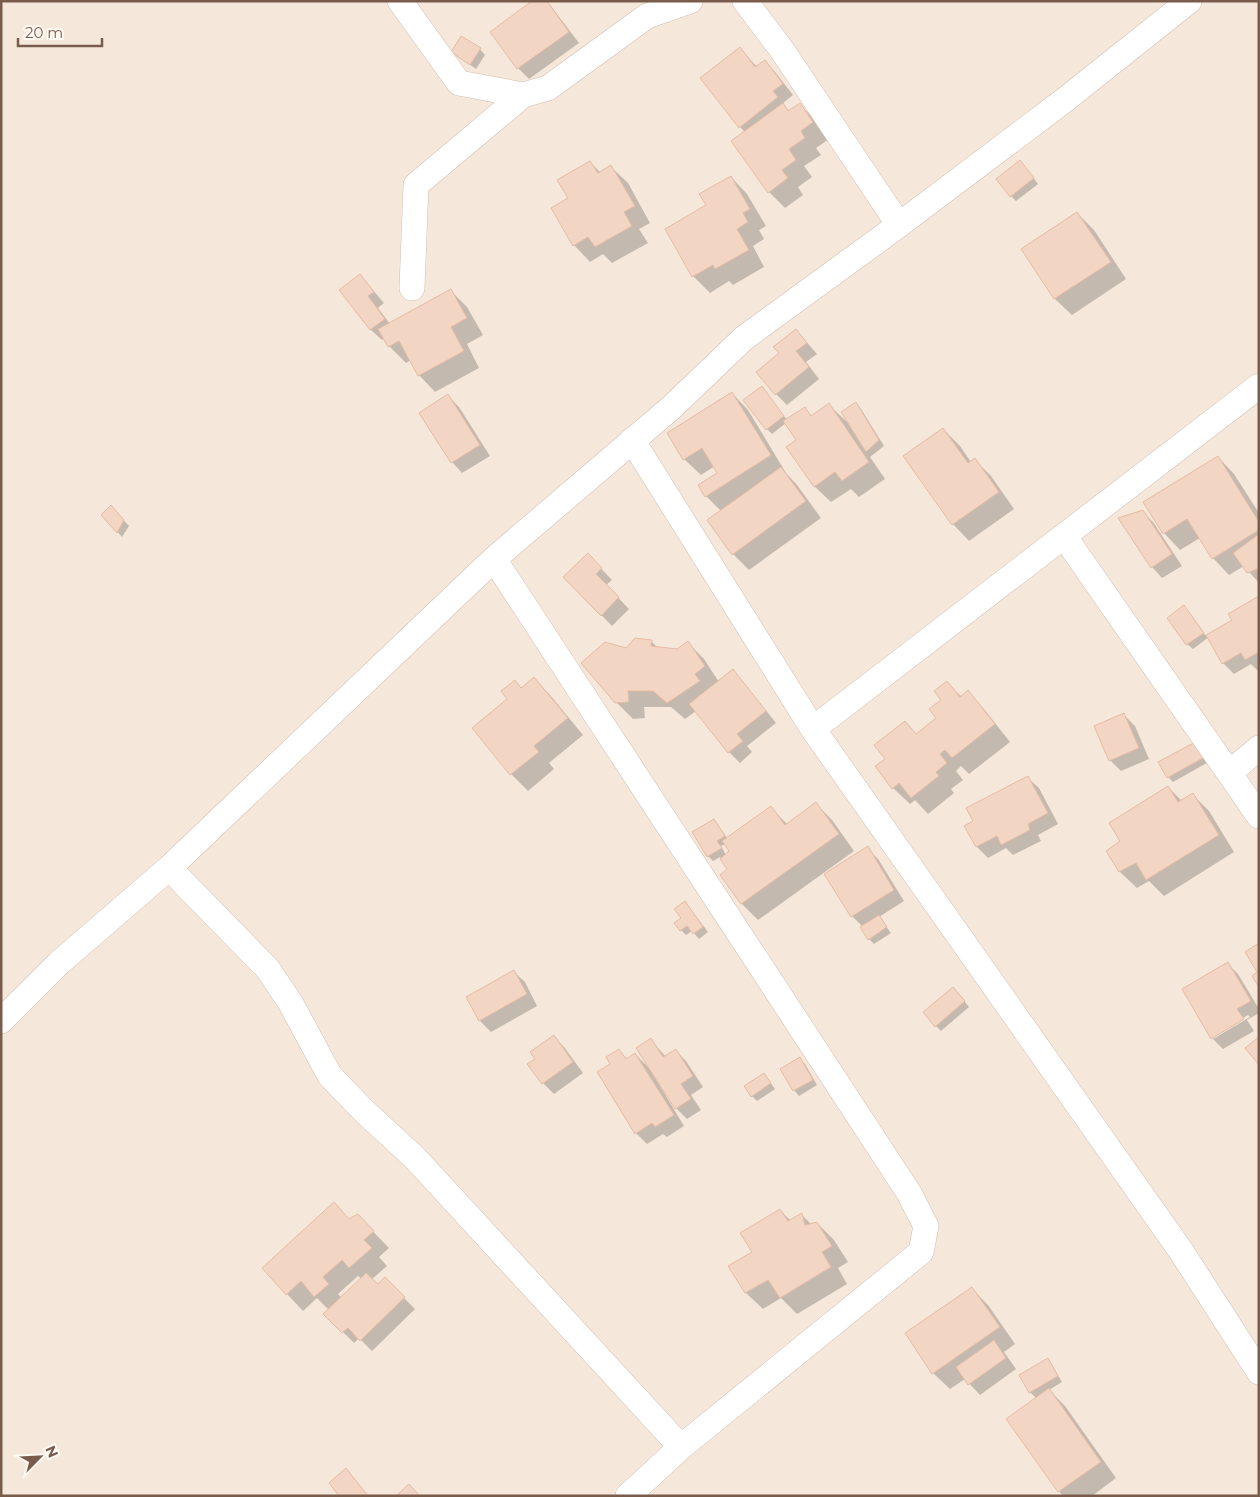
<svg xmlns="http://www.w3.org/2000/svg" width="1260" height="1497" viewBox="0 0 1260 1497" font-family="Montserrat,sans-serif">
	<style>
		.residential { fill: #f5e8da }
		.shadow { fill: #0003; fill-rule: evenodd }
		.building { fill: #f3d5c3; stroke: #e6bba3 }
		.lines { fill: none; stroke-linecap: round; stroke-linejoin: round }
		.street-casing { stroke: #d1beb0; stroke-width: 26 }
		.street { stroke: #fff; stroke-width: 25 }
	</style>
	<rect width="100%" height="100%" fill="#fdf6ec"/>
	<path class="residential" d="M1 1H1259V1496H1Z"/>
	<path class="shadow" d="M547 1 579 43 529 79 518 68Z
		M740 48 757 67 765 61 775 72 793 95 783 103 787 109 790 112 800 105 816 121 829 139 816 148 821 155 804 166 812 177 798 187 803 195 785 208 769 192 745 132 740 127Z
		M480 49 485 55 476 69 452 52Z
		M590 162 601 173 611 167 628 183 650 223 639 229 648 243 612 263 603 254 590 262 574 245Z
		M1025 167 1038 184 1016 201 1011 196Z
		M731 177 747 194 766 226 759 230 764 239 753 246 764 267 733 285 729 281 710 293 693 276 707 206Z
		M1077 213 1094 230 1126 279 1072 315 1055 299 1023 249Z
		M360 275 384 303 378 308 390 324 451 291 467 307 483 335 467 344 479 368 435 392 419 375 411 360 406 363 389 346 385 338 382 340 371 330 341 290Z
		M796 330 817 354 806 362 819 379 787 405 776 394 780 354Z
		M762 388 787 420 804 409 812 416 829 405 848 423 856 404 861 409 884 446 870 457 885 479 859 497 851 489 831 502 814 486 798 440 786 423 772 434 767 429Z
		M732 393 748 410 786 473 797 485 821 518 749 570 733 554 721 511 706 496 719 473 715 466 701 475 684 459Z
		M448 396 459 407 490 456 462 473 452 462Z
		M943 429 960 446 971 462 975 460 991 476 1014 509 969 541 953 524Z
		M1218 457 1234 474 1259 513V583L1244 566 1229 575 1213 558 1200 538 1180 550 1164 533Z
		M1142 511 1153 522 1182 566 1162 578 1152 567Z
		M116 512 129 526 122 537 102 515Z
		M588 555 612 580 606 585 629 609 612 626 565 577Z
		M1259 597V669L1257 670 1251 664 1234 674 1223 663 1209 637 1193 649 1187 644 1184 607 1207 637 1234 621Z
		M651 641 658 648 677 650 688 643 704 659 719 682 733 671 743 682 776 723 747 746 752 752 740 763 729 752 696 711 685 719 671 707H644L645 718 633 719 616 702 626 650Z
		M534 679 550 695 583 735 549 763 554 769 528 791 511 774 474 728 509 699 515 682 522 689Z
		M947 683 962 697 968 692 984 709 1010 742 969 774 961 766 956 771 963 780 951 789 954 793 928 814 915 800 910 804 893 788 877 767 887 759 905 723 917 735 938 718Z
		M1124 715 1135 726 1149 759 1121 771 1110 760Z
		M1201 740 1214 759 1173 782 1168 777Z
		M1028 778 1039 788 1058 824 1038 835 1041 841 1013 855 1006 848 988 858 977 847 975 822Z
		M1168 787 1182 801 1192 794 1209 811 1234 852 1164 896 1149 881 1137 888 1120 872 1108 851 1122 842Z
		M816 804 832 820 854 851 758 920 742 904 722 875 729 870 720 857 713 861 708 856 714 820 728 839 771 808 787 824ZM725 844 731 852 726 855 721 846Z
		M867 848 878 859 904 901 879 917 891 933 874 944 869 939 863 927 852 916Z
		M685 902 708 932 699 939 692 931 686 935 681 930Z
		M1227 963 1238 974 1259 1009V1013L1247 1020 1254 1031 1223 1049 1212 1038ZM1248 1015 1250 1017 1213 1039V1036Z
		M514 972 525 982 537 1006 491 1032 480 1021 467 997Z
		M958 993 969 1007 941 1031 936 1026Z
		M553 1036 564 1047 583 1073 554 1094 543 1083 529 1064 536 1059Z
		M651 1040 666 1057 675 1050 686 1061 703 1087 691 1095 701 1110 687 1119 676 1108 638 1049Z
		M619 1051 627 1059 635 1054 649 1068 684 1126 667 1137 663 1134 647 1144 636 1133 612 1064Z
		M800 1059 805 1064 817 1085 799 1096 794 1090Z
		M764 1074 775 1089 757 1101 752 1096Z
		M780 1210 791 1221 801 1214 812 1225 817 1223 834 1240 848 1262 838 1268 847 1284 797 1314 781 1298 763 1309 746 1293 730 1266 753 1252Z
		M358 1216 389 1248 379 1257 387 1266 371 1280 378 1286 385 1279 415 1309 372 1351 359 1338 354 1343 325 1314 329 1310 317 1298 303 1311 287 1294 349 1220ZM358 1276 362 1279 342 1298 338 1294Z
		M972 1289 988 1305 1015 1344 1004 1352 1016 1369 980 1395 965 1379 950 1389 933 1373Z
		M1047 1360 1052 1365 1062 1382 1049 1390 1065 1406 1116 1478 1092 1496H1063L1059 1491 1036 1398 1030 1392 1021 1375Z"/>
	<path class="building" d="M532 1H547L569 32 517 69 490 32Z
		M461 36 481 48 470 65 451 52Z
		M740 47 755 67 765 60 783 84 773 91 778 97 739 128 700 78Z
		M783 103 788 111 800 103 813 122 801 131 805 138 789 149 796 160 782 170 788 178 768 193 731 141Z
		M1020 160 1034 178 1010 197 996 179Z
		M590 161 598 173 611 165 635 206 624 212 632 226 595 247 588 237 573 246 551 208 568 198 557 180Z
		M731 176 750 209 743 213 748 222 737 229 749 250 715 269 713 265 692 277 665 229 706 205 699 194Z
		M1077 212 1111 262 1054 299 1021 249Z
		M360 274 374 292 368 296 385 319 370 330 339 290Z
		M451 289 467 318 451 327 464 351 418 376 399 341 388 347 378 329Z
		M796 329 807 343 796 351 809 367 775 395 756 372 779 353 773 347Z
		M762 386 784 416 766 430 743 400Z
		M732 392 771 455 705 497 698 485 717 473 702 448 683 460 667 433Z
		M448 394 480 445 451 463 419 413Z
		M856 402 879 440 866 452 841 412Z
		M829 403 869 462 842 481 835 472 814 487 786 447 796 440 783 421 805 407 811 416Z
		M943 428 968 463 975 458 999 492 952 525 903 456Z
		M1218 456 1259 522V530L1212 559 1187 519 1163 534 1143 502Z
		M781 467 806 501 732 555 707 520Z
		M111 505 124 520 117 533 101 515Z
		M1143 510 1172 554 1151 568 1118 518Z
		M1259 534V571L1257 569 1247 573 1233 553Z
		M588 553 602 568 596 574 619 597 601 616 563 577Z
		M1259 596V652L1245 660 1241 653 1222 664 1206 635 1232 620 1228 614Z
		M1184 605 1204 633 1186 645 1167 618Z
		M635 638 652 640 651 646 677 649 688 641 705 666 695 674 700 681 667 703 653 691H628L629 702 615 703 581 663 605 642 626 648Z
		M733 669 766 711 737 734 743 741 728 753 689 704Z
		M534 677 568 718 534 746 539 752 510 775 472 728 507 699 501 691 515 680 521 688Z
		M947 681 960 697 968 690 995 724 952 758 945 750 940 754 947 763 936 772 939 776 911 798 899 783 892 789 875 766 885 759 874 745 905 721 916 734 936 718 929 709 941 700 934 691Z
		M1124 713 1139 748 1109 761 1094 726Z
		M1201 739 1210 754 1167 778 1158 762Z
		M1028 776 1048 813 1028 824 1030 830 1001 845 997 836 976 847 964 826 973 821 966 808Z
		M1168 786 1178 802 1193 793 1219 835 1146 880 1136 863 1119 872 1106 851 1120 841 1109 823Z
		M816 802 839 834 741 904 720 875 727 869 720 859 729 851 722 841 771 806 785 825Z
		M714 819 725 836 717 841 722 848 707 857 692 832Z
		M868 846 894 890 851 917 824 874Z
		M685 901 703 927 693 934 687 926 680 931 674 923 681 918 674 909Z
		M879 915 887 927 868 940 860 927Z
		M1259 943V985L1258 986 1252 976 1257 972 1245 952Z
		M1228 962 1251 1001 1237 1009 1244 1019 1211 1039 1182 989Z
		M514 970 527 994 479 1021 466 997Z
		M953 987 965 1001 935 1027 923 1012Z
		M554 1035 573 1062 542 1084 527 1064 535 1059 530 1052Z
		M1259 1037V1065L1245 1048Z
		M651 1038 663 1057 676 1049 693 1076 681 1084 691 1099 675 1109 636 1048Z
		M619 1049 626 1059 635 1053 674 1115 655 1127 652 1123 635 1134 597 1072 610 1064 606 1057Z
		M800 1057 813 1080 793 1091 780 1069Z
		M764 1073 771 1083 751 1097 744 1086Z
		M334 1202 349 1219 358 1214 374 1231 364 1240 372 1248 349 1268 342 1260 323 1277 329 1284 314 1297 301 1281 286 1295 262 1268Z
		M780 1209 788 1221 802 1213 805 1225 817 1222 832 1246 822 1252 831 1267 780 1298 768 1280 745 1293 728 1266 752 1252 740 1233Z
		M366 1273 378 1284 385 1277 405 1297 360 1341 348 1328 342 1333 323 1314Z
		M972 1287 1000 1327 932 1374 905 1333Z
		M994 1340 1006 1358 968 1385 956 1367Z
		M1048 1358 1058 1376 1029 1393 1019 1375Z
		M1049 1388 1101 1462 1058 1492 1006 1419Z
		M346 1468 368 1496H339L329 1483Z
		M409 1484 420 1496H396Z"/>
	<g class="lines">
		<g class="street-casing">
			<path id="street" d="M400 1 459 83 523 95 416 185 412 288
				M745 1 782 50 899 225
				M523 95 548 88 647 16 690 1
				M632 440 813 729 1181 1251 1259 1372
				M1064 536 1259 816
				M494 559 909 1193 926 1226 921 1252 681 1447 628 1496
				M813 729 1259 386
				M1229 773 1259 748
				M169 868 267 968 290 1002 330 1076 365 1112 415 1158 681 1447
				M1 1021 59 963 169 868 494 559 672 407 744 338 899 225 1066 99 1189 1"/>
		</g>
		<use href="#street" class="street"/>
	</g>
	<rect width="1260" height="1497" fill="none" stroke="#7a5c4d" stroke-width="5"/>
	<g transform="translate(40 1457) rotate(66)" stroke="#fffaf3" stroke-width="4" paint-order="stroke">
	<path d="M0-4L9 19L0 12L-9 19Z" fill="#7a5c4d"/>
	<text y="-8" font-size="14" font-weight="bold" text-anchor="middle" fill="#7a5c4d">N</text>
	</g>
	<path d="M18 38v8h84v-8" fill="none" stroke="#7a5c4d" stroke-width="2.5"/>
	<text x="25" y="38" font-size="15" fill="#7a5c4d" stroke="#fffaf3" stroke-width="4" paint-order="stroke">20 m</text>
</svg>
